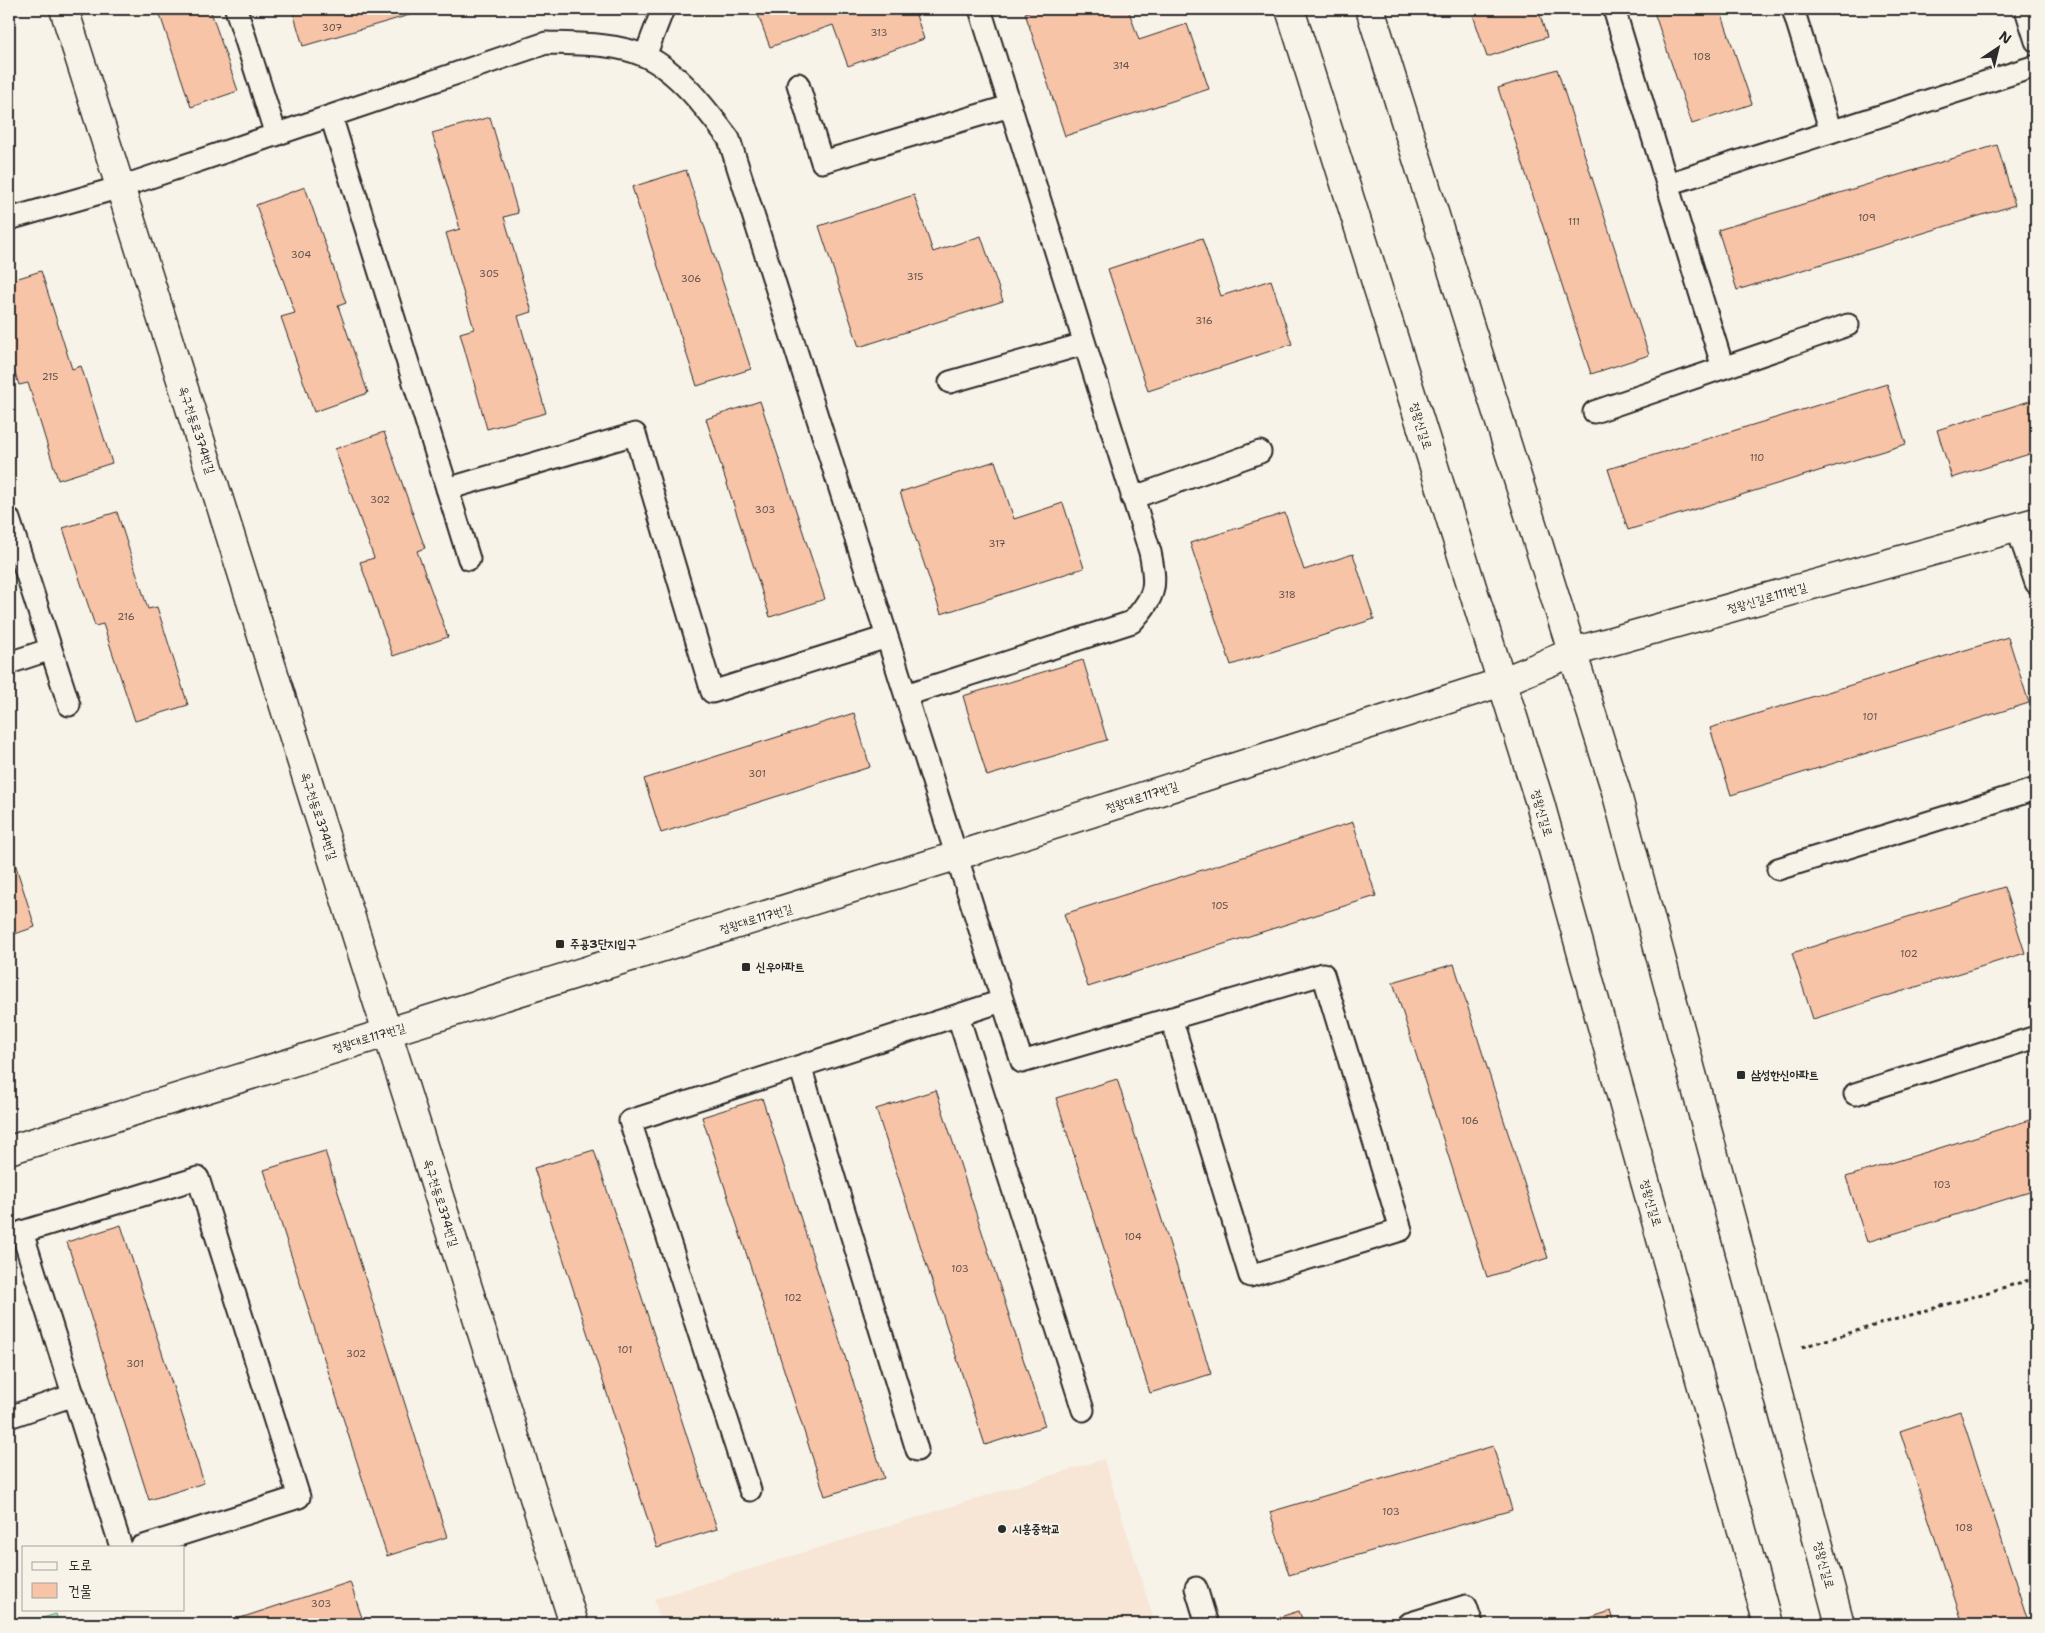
<svg xmlns="http://www.w3.org/2000/svg" width="2045" height="1633" viewBox="0 0 2045 1633" font-family="'Shantell Sans','Poor Story',sans-serif">
	<style>
		.built { fill: #f7e5d5 }
		.green { fill: #a8ebb4; stroke: #6a8b70 }
		.building { fill: #f8c4a8; stroke: #2b2b2b }
		.lines { fill: none; stroke-linecap: round; stroke-linejoin: round }
		.lane-casing { stroke: #2b2b2b; stroke-width: 25 }
		.secondary-casing { stroke: #2b2b2b; stroke-width: 31 }
		.path { stroke: #2b2b2b; stroke-width: 3; stroke-dasharray: 4 4; stroke-linecap: butt }
		.lane { stroke: #f7f3e8; stroke-width: 21 }
		.secondary { stroke: #f7f3e8; stroke-width: 28 }
		.poi-dot { fill: #2b2b2b; stroke: #f7f3e8; stroke-width: 2 }
		.labels { text-anchor: middle; stroke-width: 4.5; stroke-linejoin: round; paint-order: stroke }
		.number-label { font-size: 10px; fill: #5e514a }
		.street-label { font-size: 12px; fill: #2b2b2b; stroke: #f7f3e8 }
		.poi-label { font-size: 12px; font-weight: bold; fill: #2b2b2b; stroke: #f7f3e8; text-anchor: start }
	</style>
	<rect width="100%" height="100%" fill="#f7f3e8"/>
	<filter id="ink" filterUnits="userSpaceOnUse"><feTurbulence type="fractalNoise" baseFrequency=".02" numOctaves="2"/><feDisplacementMap in="SourceGraphic" scale="10" xChannelSelector="R" yChannelSelector="G"/><feConvolveMatrix kernelMatrix="1 2 1 2 8 2 1 2 1" color-interpolation-filters="sRGB"/></filter>
	<g filter="url(#ink)">
		<path class="built" d="M1104 1459 1155 1624H662L654 1599Z"/>
		<path class="green" d="M56 1614 59 1624H23Z"/>
		<path class="building" d="M158 9H210L238 91 191 107Z
			M292 9H430L303 46Z
			M756 9H914L924 39 848 66 833 25 770 47Z
			M1038 9H1128L1139 40 1187 24 1209 89 1065 136 1025 13Z
			M1471 9H1538L1547 37 1487 57Z
			M1653 9H1720L1752 104 1692 124Z
			M1557 69 1649 355 1591 374 1498 88Z
			M490 117 518 213 504 217 532 312 518 316 546 413 487 429 460 333 474 329 446 233 460 229 432 133Z
			M1997 145 2015 205 1737 290 1718 230Z
			M686 170 751 369 697 386 632 187Z
			M305 187 346 303 338 306 368 393 314 412 281 317 295 313 256 205Z
			M914 195 933 252 981 236 1003 301 859 347 819 226Z
			M1202 238 1221 296 1271 280 1292 344 1148 391 1108 269Z
			M41 271 72 369 81 366 112 463 58 480 28 383 19 385 9 354V281Z
			M1887 384 1906 444 1628 530 1608 469Z
			M2036 399V452L1952 478 1937 430Z
			M760 401 825 599 770 617 706 419Z
			M384 432 425 548 417 551 448 637 393 656 360 562 374 558 335 449Z
			M995 461 1014 519 1063 503 1084 568 941 614 900 492Z
			M117 512 148 609 157 607 188 705 135 721 103 624 95 626 63 528Z
			M1285 513 1304 570 1353 554 1374 619 1231 665 1190 543Z
			M2008 637 2029 703 1731 795 1710 728Z
			M1083 660 1107 740 987 776 963 696Z
			M854 713 870 767 661 833 644 779Z
			M1353 822 1376 896 1088 987 1064 914Z
			M9 844 35 927 9 936Z
			M2004 887 2025 953 1813 1019 1792 953Z
			M1454 964 1548 1258 1487 1277 1393 982Z
			M1117 1079 1211 1374 1150 1393 1056 1098Z
			M936 1090 1045 1426 985 1445 876 1109Z
			M762 1098 884 1478 825 1496 702 1117Z
			M2036 1118V1190L1867 1242 1846 1177Z
			M594 1150 717 1529 657 1548 534 1168Z
			M325 1151 447 1537 387 1556 264 1170Z
			M121 1225 204 1483 149 1500 67 1242Z
			M1960 1411 2029 1624H1963L1900 1431Z
			M1493 1446 1512 1510 1289 1575 1270 1512Z
			M350 1582 364 1624H222Z
			M1299 1611 1304 1624H1258Z
			M1611 1611 1615 1624H1570Z"/>
		<g class="lines">
			<g class="lane-casing">
				<path id="lane" d="M236 9 276 135
					M1614 9 1723 368
					M1793 9 1831 132
					M2026 9 2036 41
					M645 56 663 9
					M798 84 822 162 1010 106
					M331 116 469 559
					M1668 184 2036 66
					M9 219 121 187 546 43C578 44 615 43 645 56 678 71 708 111 729 139L1022 1062 1323 974 1401 1230 1250 1276 1171 1018
					M950 382 1084 344
					M1594 412 1848 325
					M447 489 635 434 712 692 887 637
					M1132 498 1260 452
					M9 519 69 705
					M2017 528 2036 583
					M9 663 51 649
					M906 695 1132 622C1156 595 1157 587 1150 552L980 9
					M1778 869 2036 789
					M958 1016 1083 1410
					M800 1066 917 1450
					M1855 1094 2036 1037
					M9 1417 74 1395
					M750 1490 630 1121 1002 1001
					M121 1547 22 1232 198 1178 299 1497 141 1547
					M1196 1588 1207 1624
					M1408 1624 1466 1606 1472 1624"/>
			</g>
			<g class="secondary-casing">
				<path id="secondary" d="M64 9 574 1624
					M1290 9 1540 803 1768 1624
					M1370 9 1616 791 1840 1624
					M9 1150 956 856 1502 682 1573 652 2036 522"/>
			</g>
			<path class="path" d="M1802 1347 2036 1278"/>
			<use href="#lane" class="lane"/>
			<use href="#secondary" class="secondary"/>
		</g>
	</g>
	<g class="poi-dot">
		<rect x="555" y="939" width="10" height="10" rx="2.5"/>
		<rect x="741" y="962" width="10" height="10" rx="2.5"/>
		<rect x="1736" y="1070" width="10" height="10" rx="2.5"/>
		<circle cx="1002" cy="1529" r="5"/>
	</g>
	<g class="labels">
		<g class="number-label">
			<text x="332" y="31">307</text>
			<text x="879" y="36">313</text>
			<text x="1702" y="60">108</text>
			<text x="1121" y="69">314</text>
			<text x="1867" y="221">109</text>
			<text x="1574" y="225">111</text>
			<text x="301" y="258">304</text>
			<text x="489" y="277">305</text>
			<text x="915" y="280">315</text>
			<text x="691" y="282">306</text>
			<text x="1204" y="324">316</text>
			<text x="50" y="380">215</text>
			<text x="1757" y="461">110</text>
			<text x="380" y="503">302</text>
			<text x="765" y="513">303</text>
			<text x="997" y="547">317</text>
			<text x="1287" y="598">318</text>
			<text x="126" y="620">216</text>
			<text x="1870" y="720">101</text>
			<text x="757" y="777">301</text>
			<text x="1220" y="909">105</text>
			<text x="1909" y="957">102</text>
			<text x="1470" y="1124">106</text>
			<text x="1942" y="1188">103</text>
			<text x="1133" y="1240">104</text>
			<text x="960" y="1272">103</text>
			<text x="793" y="1301">102</text>
			<text x="625" y="1353">101</text>
			<text x="356" y="1357">302</text>
			<text x="135" y="1367">301</text>
			<text x="1391" y="1515">103</text>
			<text x="1964" y="1531">108</text>
			<text x="321" y="1607">303</text>
		</g>
		<g class="street-label">
			<text transform="translate(1421 426) rotate(73)" y="4">정왕신길로</text>
			<text transform="translate(197 430) rotate(72)" y="4">옥구천동로374번길</text>
			<text transform="translate(1767 598) rotate(-16)" y="4">정왕신길로111번길</text>
			<text transform="translate(1142 797) rotate(-18)" y="4">정왕대로117번길</text>
			<text transform="translate(1542 813) rotate(74)" y="4">정왕신길로</text>
			<text transform="translate(319 816) rotate(72)" y="4">옥구천동로374번길</text>
			<text transform="translate(756 919) rotate(-17)" y="4">정왕대로117번길</text>
			<text transform="translate(369 1038) rotate(-17)" y="4">정왕대로117번길</text>
			<text transform="translate(441 1203) rotate(73)" y="4">옥구천동로374번길</text>
			<text transform="translate(1651 1203) rotate(74)" y="4">정왕신길로</text>
			<text transform="translate(1824 1565) rotate(75)" y="4">정왕신길로</text>
		</g>
		<g class="poi-label">
			<text x="570" y="948">주공3단지입구</text>
			<text x="756" y="971">신우아파트</text>
			<text x="1751" y="1079">삼성한신아파트</text>
			<text x="1012" y="1533">시흥중학교</text>
		</g>
	</g>
	<rect width="2045" height="1633" fill="none" stroke="#f7f3e8" stroke-width="30"/>
	<rect x="15" y="15" width="2015" height="1603" fill="none" stroke="#2b2b2b" stroke-width="2" filter="url(#ink)"/>
	<rect x="22" y="1546" width="162" height="65" fill="#f7f3e8" stroke="#a5a39c"/>
	<rect x="32" y="1562" width="25" height="8" fill="#f7f3e8" stroke="#a5a39c"/>
	<text x="68" y="1570" font-size="15" fill="#2b2b2b">도로</text>
	<rect x="32" y="1583" width="25" height="15" fill="#f8c4a8" stroke="#a5a39c"/>
	<text x="68" y="1596" font-size="15" fill="#2b2b2b">건물</text>
	<g transform="translate(1998 48) rotate(35)" stroke="#f7f3e8" stroke-width="4" paint-order="stroke">
	<path d="M0-4L9 19L0 12L-9 19Z" fill="#2b2b2b"/>
	<text y="-8" font-size="14" font-weight="bold" text-anchor="middle" fill="#2b2b2b">N</text>
	</g>
</svg>
